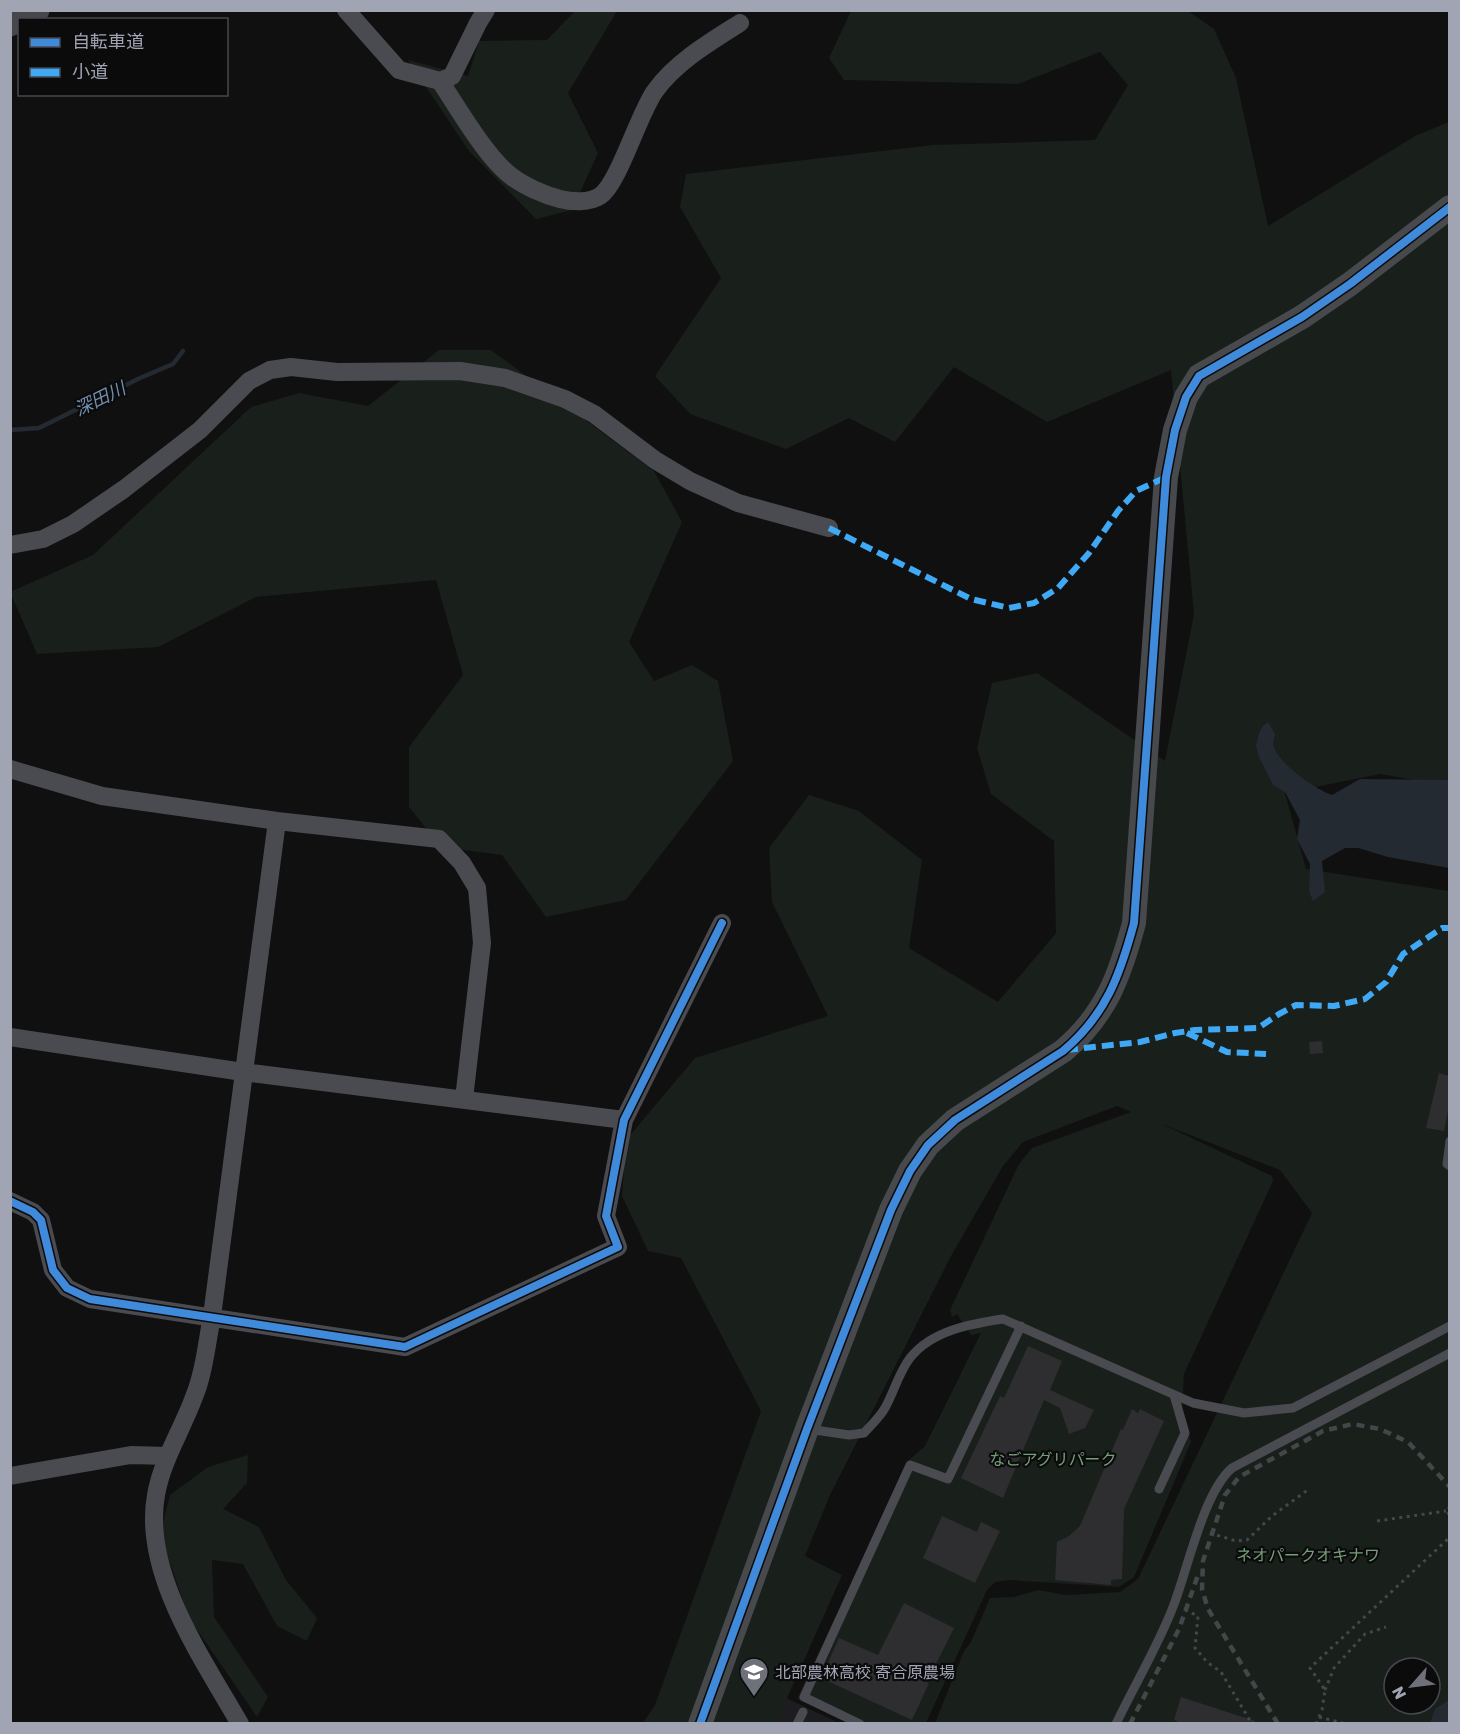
<svg xmlns="http://www.w3.org/2000/svg" width="1460" height="1734" viewBox="0 0 1460 1734" font-family="Rubik,'Noto Sans JP',sans-serif">
	<style>
		.built { fill: #1d1d1f }
		.green { fill: #191f1a; fill-rule: evenodd }
		.water { fill: #242a32 }
		.lines { fill: none; stroke-linecap: round; stroke-linejoin: round }
		.stream { stroke: #242a32; stroke-width: 4.5 }
		.building { fill: #2e2e30 }
		.path { stroke: #46464b; stroke-width: 3; stroke-dasharray: 3 4.5; stroke-linecap: butt }
		.lane { stroke: #4a4b50; stroke-width: 9 }
		.street { stroke: #4a4b50; stroke-width: 18 }
		.secondary { stroke: #48494d; stroke-width: 24 }
		.primary { stroke: #46474b; stroke-width: 27 }
		.rail { stroke: #444649; stroke-width: 4.5; stroke-dasharray: 8 6; stroke-linecap: butt }
		.quiet { stroke: #3fa9f5; stroke-width: 6; stroke-dasharray: 12 6; stroke-linecap: butt }
		.cycleway-casing { stroke: #0b0b0c; stroke-width: 11 }
		.cycleway { stroke: #408adc; stroke-width: 8 }
		.labels { text-anchor: middle; stroke-width: 4.5; stroke-linejoin: round; paint-order: stroke }
		.park-label { font-size: 16px; fill: #759f7b; stroke: #0b0b0c }
		.poi-label { font-size: 16px; fill: #a0a4b3; stroke: #0b0b0c; text-anchor: start }
		.water-label { font-size: 18px; font-style: italic; fill: #7490b1; stroke: #0b0b0c }
	</style>
	<rect width="100%" height="100%" fill="#101010"/>
	<path class="built" d="M731 1672 839 1723 714 1724Z"/>
	<path class="green" d="M575 11H617L568 93 598 153 572 210 536 219 469 151 408 60 468 76 479 41 547 40Z
		M851 11H1188L1214 29 1236 78 1268 226 1415 136 1449 122V786L1380 774 1285 793 1306 869 1449 891V1723H935L964 1651 971 1642 990 1598 1014 1597 1038 1590 1065 1595 1120 1592 1138 1579 1312 1213 1280 1170 1162 1124 1272 1176 1273 1181 1184 1374 1182 1411 1191 1442 1134 1577 1119 1587 1010 1580 995 1582 987 1590 926 1723H851L797 1699 908 1461 925 1446 981 1333 971 1335 957 1314 952 1317 950 1310 1019 1164 1032 1148 1131 1112 1117 1106 1023 1142 1003 1166 951 1256 830 1495 805 1556 842 1575 776 1723H643L655 1705 761 1411 681 1258 648 1251 622 1196 626 1140 695 1058 828 1016 772 902 769 848 809 795 859 811 922 860 909 948 998 1002 1056 933 1054 841 991 794 977 748 992 683 1037 673 1165 761 1194 614 1171 370 1047 422 954 367 895 442 849 418 786 449 690 414 655 376 721 278 680 207 686 174 933 145 1095 140 1128 85 1100 52 1018 84 844 80 829 58ZM1394 1668H1430V1704H1394Z
		M439 350H491L654 471 682 522 629 642 654 681 692 665 718 681 733 761 626 900 546 917 502 855 441 847 409 807V747L463 675 436 580 256 597 158 647 37 654 11 594 10 592 93 555 251 407 299 393 368 406Z
		M248 1455 247 1483 223 1509 259 1527 286 1580 317 1618 307 1641 277 1626 243 1564 212 1560 214 1617 268 1697 257 1717 189 1618 160 1534 170 1495 208 1467Z"/>
	<path class="water" d="M1268 722 1275 734C1275 735 1273 743 1273 744 1277 763 1315 789 1332 795L1360 779 1449 780V868L1388 857 1358 848H1345L1322 861 1325 892 1313 901 1309 891 1310 864 1297 839 1300 820 1285 792 1273 785 1259 757 1256 746 1259 733 1263 726Z
		M1449 1700V1723H1430L1435 1709Z"/>
	<g class="lines">
		<path class="stream" d="M10 430 39 428 140 378 173 364 183 351"/>
	</g>
	<path class="building" d="M1322 1041 1323 1053 1310 1054 1309 1042Z
		M1439 1073 1449 1076V1106L1444 1131 1426 1128Z
		M1028 1346 1062 1361 1050 1390 1094 1410 1085 1428 1069 1434 1060 1408 1044 1400 1003 1498 961 1478 1000 1396 1004 1398Z
		M1132 1409 1138 1413 1140 1409 1164 1421 1124 1509 1122 1579 1111 1580V1585L1055 1580 1057 1542 1069 1536 1080 1526 1121 1429 1123 1430Z
		M942 1516 977 1532 981 1522 1000 1531 975 1583 923 1558Z
		M904 1603 954 1628 927 1682 929 1683 912 1720 821 1678 839 1638 878 1655Z
		M1181 1697 1255 1721 1254 1724H1183L1174 1720Z"/>
	<g class="lines">
		<path class="path" d="M1450 1507 1446 1511 1450 1515
			M1377 1521 1446 1511
			M1210 1533 1236 1541 1247 1540 1272 1516 1309 1489
			M1185 1610 1198 1616 1195 1648 1207 1662 1221 1672 1252 1724
			M1325 1690 1334 1668 1365 1634 1386 1627
			M1319 1717 1346 1724
			M1316 1724 1322 1710 1325 1690 1310 1668 1450 1537"/>
		<path class="lane" d="M1450 1141 1447 1164 1450 1166
			M808 1429 849 1435 864 1433C871 1425 880 1417 885 1408 894 1392 899 1372 910 1358 932 1330 971 1324 1003 1319L1193 1403 1244 1413 1293 1408 1450 1326
			M1159 1489 1185 1433 1174 1395
			M797 1724 803 1712
			M860 1724 804 1697 910 1465 948 1479 1021 1326
			M1116 1724C1134 1686 1158 1646 1173 1607 1188 1569 1203 1493 1232 1468L1450 1353"/>
		<path class="street" d="M346 10 399 70 440 81 452 76 478 23 486 10
			M440 81C458 108 486 157 511 176 524 186 544 195 560 199 572 202 589 203 600 196 618 185 639 113 655 91 676 62 710 42 740 23
			M10 545 43 539 73 524 124 489 200 430 249 381 270 370 291 367 337 372 460 371 505 378 565 399 594 414 655 460 690 481 738 503 829 528
			M10 769 102 796 277 821 439 839 462 863 477 888 482 943 464 1099
			M10 1037 243 1072 624 1120
			M10 1201 33 1212 41 1220 53 1270 67 1288 90 1299 405 1347 618 1247 606 1216 624 1120 722 923
			M10 1476 131 1455 168 1456
			M240 1724C203 1659 142 1573 156 1495 162 1460 182 1430 194 1397 204 1373 207 1342 212 1316L277 821"/>
		<path class="secondary" d="M700 1724 807 1429 891 1210 910 1171 928 1145 955 1120 1063 1051C1106 1015 1120 975 1134 923L1166 477 1175 430 1186 397 1199 376 1302 317 1350 284 1450 207"/>
		<path class="primary" d="M10 23 36 10"/>
		<path class="rail" d="M1130 1724 1179 1629 1198 1575
			M1278 1724 1208 1609 1202 1589 1203 1561 1225 1495 1239 1477 1323 1431 1353 1424 1380 1429 1408 1442 1450 1487"/>
		<path class="quiet" d="M829 528 971 599 1009 608 1034 603 1058 588 1089 553 1118 511 1136 491 1166 477
			M1187 1033 1227 1052 1266 1054
			M1066 1050 1140 1042 1175 1033 1195 1030 1258 1028 1279 1014 1296 1005 1334 1006 1365 999 1386 982 1403 954 1442 928H1450"/>
		<g class="cycleway-casing">
			<path id="cycleway" d="M10 1201 33 1212 41 1220 53 1270 67 1288 90 1299 405 1347 618 1247 606 1216 624 1120 722 923
				M700 1724 807 1429 891 1210 910 1171 928 1145 955 1120 1063 1051C1106 1015 1120 975 1134 923L1166 477 1175 430 1186 397 1199 376 1302 317 1350 284 1450 207"/>
		</g>
		<use href="#cycleway" class="cycleway"/>
	</g>
	<defs>
		<g id="school-pin" transform="scale(1.5)"><path d="M0 17L-7.5 6A9.5 9.5 0 1 1 7.5 6Z" fill="#6e707a" stroke="#0b0b0c"/><path d="M0-5L7-2L0 1L-7-2ZM-4 1L0 2.5L4 1V4Q0 6-4 4Z" fill="#fff"/></g>
	</defs>
	<g fill-rule="evenodd">
		<use href="#school-pin" x="754" y="1672"/>
	</g>
	<g class="labels">
		<g class="park-label">
			<text x="1053" y="1465">なごアグリパーク</text>
			<text x="1308" y="1561">ネオパークオキナワ</text>
		</g>
		<g class="poi-label">
			<text x="775" y="1678">北部農林高校 寄合原農場</text>
		</g>
		<g class="water-label">
			<text transform="translate(100 399) rotate(-26)" y="6">深田川</text>
		</g>
	</g>
	<rect width="1460" height="1734" fill="none" stroke="#a0a4b3" stroke-width="24"/>
	<rect x="18" y="18" width="210" height="78" fill="#0b0b0c" stroke="#47484f" stroke-width="1.5"/>
	<rect x="30" y="38" width="30" height="9" fill="#408adc" stroke="#47484f" stroke-width="1.5"/>
	<text x="72" y="48" font-size="18" fill="#a0a4b3">自転車道</text>
	<rect x="30" y="68" width="30" height="9" fill="#3fa9f5" stroke="#47484f" stroke-width="1.5"/>
	<text x="72" y="78" font-size="18" fill="#a0a4b3">小道</text>
	<g transform="translate(1412 1686) rotate(242)"><circle r="28" fill="#0b0b0c" stroke="#47484f" stroke-width="1.5"/>
	<path d="M0-4.5L10 22L0 15L-10 22Z" fill="#6e707a"/>
	<text y="-9" font-size="16" font-weight="bold" text-anchor="middle" fill="#a0a4b3">N</text>
	</g>
</svg>
